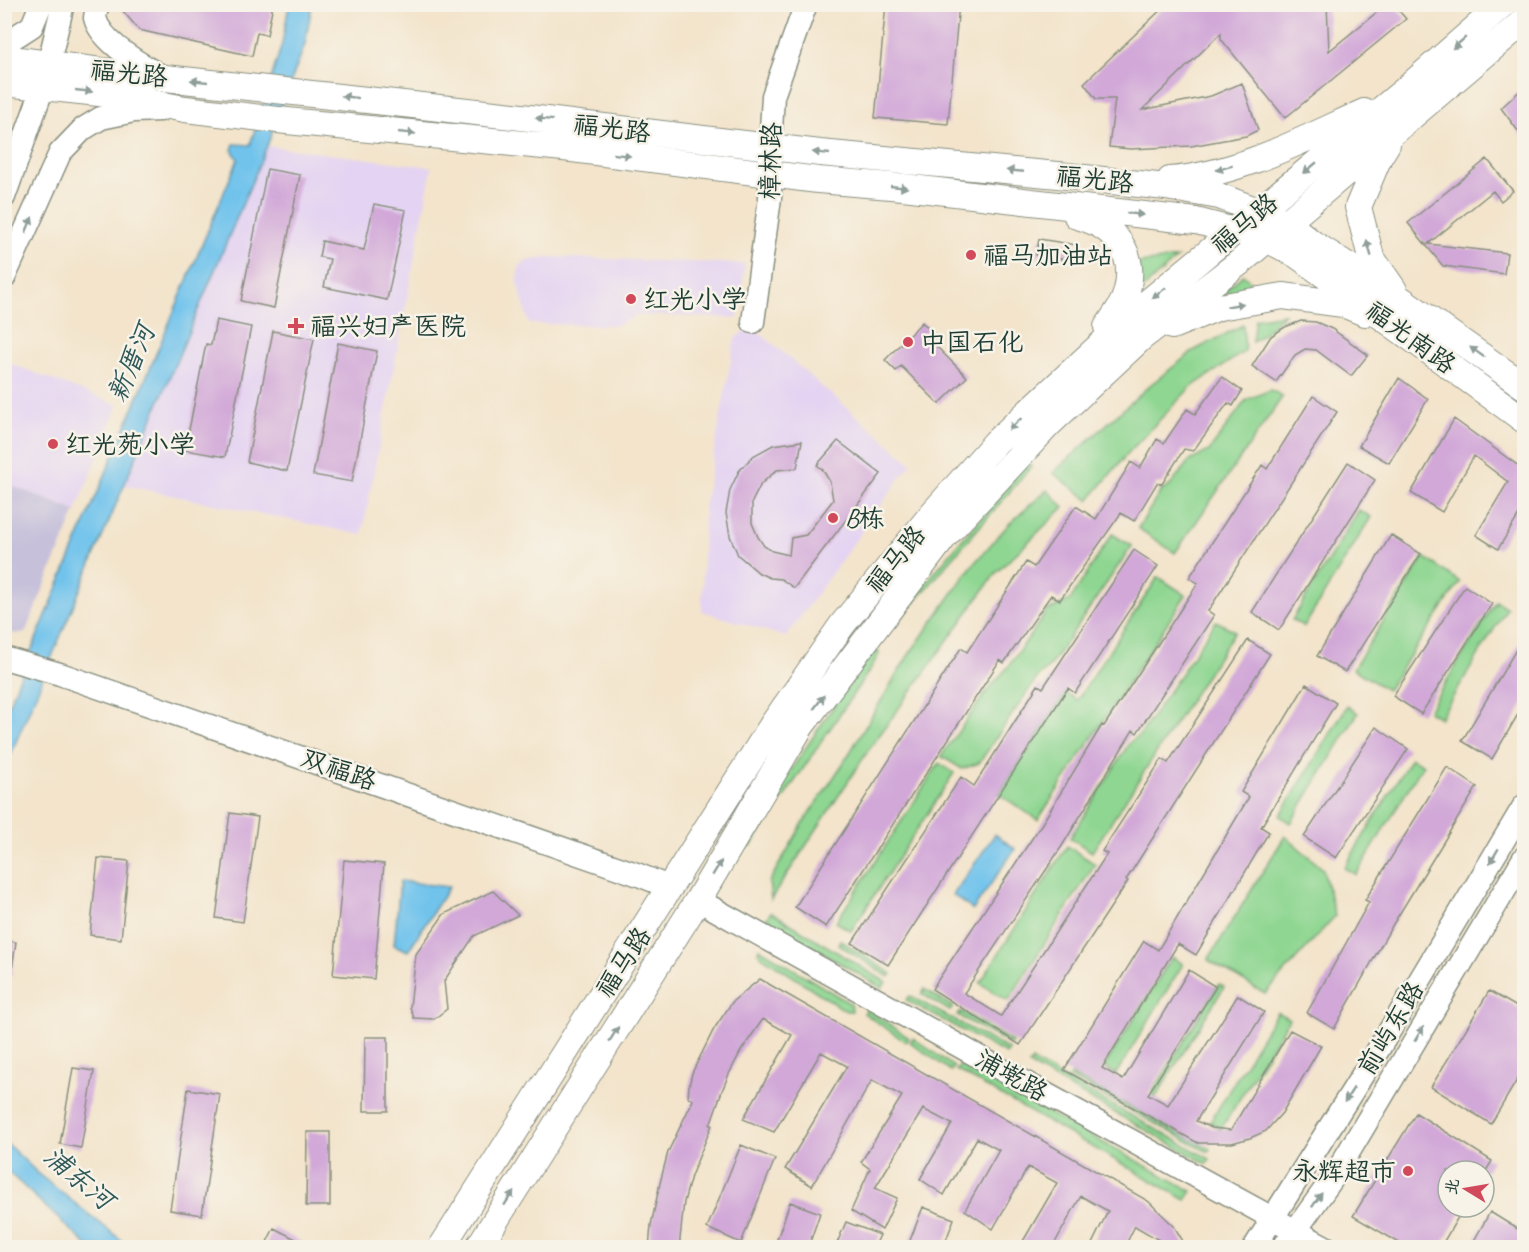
<svg xmlns="http://www.w3.org/2000/svg" width="1529" height="1252" viewBox="0 0 1529 1252" font-family="Caveat,'LXGW WenKai TC',sans-serif">
	<style>
		.built { fill: #e4d3f2 }
		.industrial { fill: #c6c0da }
		.green { fill: #8ed691; stroke: #568a62; stroke-width: 1.5 }
		.water { fill: #71c3ec; stroke: #488090; stroke-width: 1.5 }
		.building { fill: #d1a8d8 }
		.lines { fill: none; stroke-linecap: round; stroke-linejoin: round }
		.secondary-casing { stroke: #899080; stroke-width: 25 }
		.primary-casing { stroke: #899080; stroke-width: 28 }
		.secondary { stroke: #fff; stroke-width: 22 }
		.primary { stroke: #fff; stroke-width: 26 }
		.oneway { fill: #8f9e9a }
		.poi-dot { fill: #d1495b; stroke: #f7f3e8; stroke-width: 2 }
		.labels { text-anchor: middle; stroke-width: 5; stroke-linejoin: round; paint-order: stroke }
		.street-label { font-size: 26px; fill: #1f3d34; stroke: #f7f3e8 }
		.poi-label { font-size: 26px; fill: #1f3d34; stroke: #f7f3e8; text-anchor: start }
		.water-label { font-size: 27px; font-style: italic; fill: #2f5859; stroke: #f7f3e8 }
	</style>
	<rect width="100%" height="100%" fill="#f7f3e8"/>
	<filter id="ink" filterUnits="userSpaceOnUse"><feTurbulence type="fractalNoise" baseFrequency=".0167" numOctaves="2"/><feDisplacementMap in="SourceGraphic" scale="12" xChannelSelector="R" yChannelSelector="G"/><feConvolveMatrix kernelMatrix="1 2 1 2 8 2 1 2 1" color-interpolation-filters="sRGB"/></filter>
	<filter id="wash" filterUnits="userSpaceOnUse"><feTurbulence type="fractalNoise" baseFrequency=".008" numOctaves="4" result="noise"/><feDisplacementMap in="SourceGraphic" scale="24" xChannelSelector="R" yChannelSelector="G"/><feGaussianBlur stdDeviation="1.35" result="paint"/><feColorMatrix in="noise" values="0 0 0 0 0 0 0 0 0 0 0 0 0 0 0 0 0 1.4 0 .05"/><feComposite in="paint" operator="in"/></filter>
	<g filter="url(#wash)">
		<rect width="100%" height="100%" fill="#f3e4cb"/>
		<path class="built" d="M267 146 432 167 362 535 123 485Z
			M550 257 745 264 738 318 637 315 618 325 529 324 518 284V271L520 266 526 261Z
			M752 326 912 464 903 474 786 637 702 611 704 507 735 338Z
			M4 361 118 405 76 511 5 483Z"/>
		<path class="industrial" d="M5 483 76 511 25 633 7 634H4Z"/>
		<path class="green" d="M1177 258 1127 303 1134 264Z
			M1243 275 1258 288 1219 295Z
			M1284 314 1263 334 1252 342 1255 319Z
			M1243 325 1245 351 1190 388 1128 453 1089 500 1053 473 1150 385 1195 350Z
			M1270 390 1283 396 1175 553 1138 528 1161 491 1170 486 1188 462 1209 451 1246 400Z
			M1030 464 1031 467 897 623 895 619 1025 465Z
			M1047 490 1064 507 996 573 868 751 771 899 769 882 802 825 846 759 908 656 971 567 1009 524Z
			M1359 510 1371 517 1304 627 1292 620Z
			M1112 534 1132 546 1050 666 1037 678 979 763 962 769 941 756 987 691 1008 667 1047 611 1070 600Z
			M1424 557 1460 582 1387 690 1353 669Z
			M1158 577 1186 595 1038 820 999 794 1066 693 1077 700Z
			M1496 601 1507 608 1440 718 1428 711Z
			M1216 621 1235 631 1092 852 1070 838 1130 742 1140 735Z
			M878 650 879 654 871 668 751 846 745 847 743 844 751 830 855 674 862 664Z
			M1347 706 1358 713 1291 823 1280 816Z
			M1411 758 1423 765 1356 875 1344 868Z
			M939 763 954 773 851 931 836 922Z
			M1285 836 1323 869 1335 916 1265 994 1208 960Z
			M1067 846 1095 864 1008 1001 980 983Z
			M771 912 886 982 882 988 766 919Z
			M840 940 892 974 889 977 838 944Z
			M759 948 851 1004 852 1011H846L766 959 758 953Z
			M1172 957 1183 964 1116 1074 1104 1067Z
			M1219 984 1224 987 1155 1098 1152 1093Z
			M924 989 953 1007 950 1011 922 994Z
			M910 996 1009 1050 1006 1054 906 1000Z
			M867 1009 909 1038 906 1042 864 1013Z
			M961 1011 1012 1042 1011 1045 957 1015Z
			M1277 1012 1289 1019 1221 1129 1210 1122Z
			M913 1038 954 1067 951 1071 910 1042Z
			M1032 1061 1210 1159 1207 1164 1029 1065Z
			M961 1065 1192 1191 1186 1200 956 1070Z
			M1071 1075 1210 1149 1208 1152 1069 1077Z"/>
		<path class="water" d="M289 5H312L305 44 267 146 5 768V713L238 159 232 150 234 144 250 145 282 44Z
			M995 834 1015 849 973 910 953 895Z
			M400 881 449 887 408 951 394 945Z
			M5 1142 42 1177 130 1247H89L5 1169Z"/>
		<g id="blocks">
			<path class="building" d="M117 4H273L267 35 257 33 252 56 139 30Z
				M886 4H959L948 124 875 118Z
				M1167 4H1327L1329 51 1387 4H1393L1406 19 1285 118 1221 39V33L1142 110 1211 96 1242 83 1258 130 1246 136 1191 146 1131 149 1109 147 1115 99H1096L1084 83Z
				M1524 87V139L1501 108Z
				M1487 159 1513 191 1501 201 1493 191 1428 244 1507 253 1504 274 1443 266 1408 223Z
				M267 169 300 175 274 308 241 301Z
				M374 204 406 210 387 300 324 287 330 259 319 257 322 241 364 250Z
				M1039 239 1077 245 1074 261 1036 255Z
				M216 320 251 327 225 457 185 450 206 344 211 345Z
				M1301 321 1316 322 1332 329 1368 355 1351 376 1316 350 1305 349 1295 355 1276 382 1252 366 1271 336 1285 327Z
				M922 322 934 334 929 339 967 377 939 404 901 366 896 371 885 360Z
				M273 331 314 339 287 471 247 462Z
				M338 343 377 351 352 482 313 475Z
				M1222 377 1242 391 1233 406 1228 403 1193 451 1184 449 1162 484 1157 483 1134 521 1121 513 1060 600 1051 595 1004 663 1000 660 826 927 795 907 961 648 967 652 1026 562 1034 567 1076 506 1096 519 1131 462 1140 468 1157 439 1164 443 1187 409 1195 414Z
				M1399 378 1428 399 1389 463 1359 446Z
				M1313 396 1337 412 1208 611 1214 615 1137 733 1133 730 1062 846 964 993 1001 1016 1107 854 1102 851 1162 759 1168 763 1248 640 1270 654 1126 880 1128 881 1020 1045 932 989 1043 822 1102 725 1104 726 1198 583 1189 578 1262 465 1267 469Z
				M1454 419 1524 470V507L1498 549 1476 535 1508 482 1474 456 1442 512 1411 493Z
				M802 441 797 468 777 470 761 484 752 502V523L758 537 764 546 772 551 789 555 791 538 806 535 833 500 830 482 823 470 817 465 838 441 881 474 794 588 781 579 770 578 759 573 738 555 730 536 726 513 730 490 739 471 753 456 773 445Z
				M1348 462 1375 480 1279 630 1252 612Z
				M1391 535 1421 554 1345 672 1317 656Z
				M1134 550 1158 566 1075 693 1068 688 888 965 852 943 961 777 974 786 1038 685 1043 688Z
				M1465 586 1492 604 1421 714 1393 696Z
				M1524 636V704L1492 759 1462 741Z
				M1306 684 1336 703 1261 827 1269 832 1196 955 1178 944 1102 1068 1123 1080 1189 970 1216 987 1148 1094 1168 1105 1238 995 1264 1012 1196 1121 1212 1128 1231 1130 1290 1030 1321 1046 1282 1113 1266 1131 1250 1138 1232 1143H1198L1064 1070 1144 941 1158 950 1249 797 1241 792Z
				M1376 727 1408 749 1336 858 1304 837Z
				M1447 767 1477 787 1392 926 1334 1029 1307 1013 1369 902 1365 900Z
				M230 813 258 817 243 922 216 918Z
				M98 858 129 861 121 939 90 935Z
				M344 860 384 864 374 979 333 975Z
				M493 891 518 915 474 936 444 981 447 1009 434 1019 414 1018 410 1007 416 954 444 914Z
				M4 940 16 942 11 976 4 975Z
				M760 979 1148 1201 1174 1226 1187 1248H1155L1159 1240 1135 1226 1124 1248H1090L1108 1211 1081 1196 1052 1248H1019L1057 1183 1028 1167 993 1229 965 1210 999 1150 977 1138 944 1195 920 1179 952 1124 923 1109 875 1188 897 1198 882 1230 851 1211 870 1169 861 1162 902 1096 872 1080 812 1186 785 1169 847 1066 821 1052 774 1132 743 1119 792 1035 763 1019 741 1051 729 1074 722 1091 710 1125H712L691 1176 684 1202 679 1248H649L651 1225 660 1183 668 1152 693 1100 688 1097 689 1086 692 1073 714 1029 733 1001Z
				M1489 991 1524 1011V1068L1491 1124 1431 1087Z
				M365 1037H388V1111H364Z
				M73 1068 94 1071 81 1148 60 1144Z
				M188 1089 220 1094 202 1215 170 1210Z
				M1416 1113 1492 1161 1486 1171H1448V1207H1464L1440 1248H1408L1353 1216Z
				M307 1132H330V1206H306Z
				M741 1145 775 1159 741 1243 707 1228Z
				M790 1202 820 1213 808 1248H774Z
				M923 1207 954 1219 943 1248H907Z
				M1490 1212 1524 1233V1248H1470Z
				M846 1222 880 1235 874 1248H835Z
				M274 1228 313 1248H264Z"/>
		</g>
	</g>
	<g filter="url(#ink)">
		<use href="#blocks" fill-opacity="0" stroke="#899080" stroke-width="1.5"/>
		<g class="lines">
			<g class="secondary-casing">
				<path id="secondary" d="M98 4C97 9 95 15 95 18 101 42 143 66 163 77
					M4 42H7L32 26 41 4
					M4 197 43 87 63 4
					M4 278 60 153 83 129 101 118 134 111 160 110
					M753 322 770 198V147L773 96 806 4
					M4 658 60 674 639 875 671 888
					M698 900 1013 1076 1327 1248
					M1254 1248 1375 1055 1524 806
					M1283 1248 1335 1175 1524 858"/>
			</g>
			<g class="primary-casing">
				<path id="primary" d="M4 58 101 71 513 116 820 153 1058 175 1166 187 1219 196 1286 222 1312 243 1399 298 1524 386
					M4 83 99 93 185 109 287 121 564 148 818 180 903 187 1196 221 1267 239 1297 255 1524 420
					M1387 144 1379 157 1358 207 1371 257 1394 290
					M1170 180C1239 174 1302 140 1364 112
					M1077 216C1115 226 1138 253 1126 294 1123 306 1114 317 1107 327
					M1172 326 1219 307 1283 296 1343 304 1365 313
					M441 1248 773 724 842 625 933 513 996 442 1135 313 1405 90 1503 4
					M478 1248 698 900 801 726 944 537 1049 424 1141 338 1239 263 1524 21"/>
			</g>
			<use href="#secondary" class="secondary"/>
			<use href="#primary" class="primary"/>
		</g>
		<defs><path id="oneway-solid" d="M-6-.8H1V-3.2L6.5 0L1 3.2V.8H-6Z" transform="scale(1.5)"/></defs>
		<g class="oneway">
			<use href="#oneway-solid" transform="translate(1459 43) rotate(139)"/>
			<use href="#oneway-solid" transform="translate(199 81) rotate(-174)"/>
			<use href="#oneway-solid" transform="translate(84 91) rotate(6)"/>
			<use href="#oneway-solid" transform="translate(350 97) rotate(-173)"/>
			<use href="#oneway-solid" transform="translate(544 119) rotate(-173)"/>
			<use href="#oneway-solid" transform="translate(407 133) rotate(6)"/>
			<use href="#oneway-solid" transform="translate(821 153) rotate(-174)"/>
			<use href="#oneway-solid" transform="translate(622 155) rotate(7)"/>
			<use href="#oneway-solid" transform="translate(1224 168) rotate(164)"/>
			<use href="#oneway-solid" transform="translate(1310 168) rotate(140)"/>
			<use href="#oneway-solid" transform="translate(1015 171) rotate(-175)"/>
			<use href="#oneway-solid" transform="translate(899 187) rotate(6)"/>
			<use href="#oneway-solid" transform="translate(1135 214) rotate(6)"/>
			<use href="#oneway-solid" transform="translate(29 225) rotate(-67)"/>
			<use href="#oneway-solid" transform="translate(1369 248) rotate(-106)"/>
			<use href="#oneway-solid" transform="translate(1159 293) rotate(141)"/>
			<use href="#oneway-solid" transform="translate(1235 305) rotate(-10)"/>
			<use href="#oneway-solid" transform="translate(1477 352) rotate(-145)"/>
			<use href="#oneway-solid" transform="translate(1015 424) rotate(137)"/>
			<use href="#oneway-solid" transform="translate(819 702) rotate(-53)"/>
			<use href="#oneway-solid" transform="translate(1494 856) rotate(121)"/>
			<use href="#oneway-solid" transform="translate(717 868) rotate(-59)"/>
			<use href="#oneway-solid" transform="translate(614 1034) rotate(-58)"/>
			<use href="#oneway-solid" transform="translate(1419 1034) rotate(-59)"/>
			<use href="#oneway-solid" transform="translate(1349 1095) rotate(123)"/>
			<use href="#oneway-solid" transform="translate(509 1198) rotate(-57)"/>
			<use href="#oneway-solid" transform="translate(1317 1200) rotate(-55)"/>
		</g>
	</g>
	<g class="poi-dot">
		<circle cx="971" cy="255" r="6"/>
		<circle cx="631" cy="299" r="6"/>
		<path d="M293 317h6v6h6v6h-6v6h-6v-6h-6v-6h6z"/>
		<circle cx="908" cy="342" r="6"/>
		<circle cx="53" cy="444" r="6"/>
		<circle cx="833" cy="518" r="6"/>
		<circle cx="1408" cy="1171" r="6"/>
	</g>
	<g class="labels">
		<g class="street-label">
			<text transform="translate(129 73) rotate(6)" y="9">福光路</text>
			<text transform="translate(612 128) rotate(7)" y="9">福光路</text>
			<text transform="translate(770 161) rotate(-88)" y="9">樟林路</text>
			<text transform="translate(1095 179) rotate(6)" y="9">福光路</text>
			<text transform="translate(1244 223) rotate(-40)" y="9">福马路</text>
			<text transform="translate(1411 337) rotate(36)" y="9">福光南路</text>
			<text transform="translate(895 559) rotate(-51)" y="9">福马路</text>
			<text transform="translate(339 769) rotate(19)" y="9">双福路</text>
			<text transform="translate(623 962) rotate(-57)" y="9">福马路</text>
			<text transform="translate(1390 1028) rotate(-59)" y="9">前屿东路</text>
			<text transform="translate(1012 1075) rotate(29)" y="9">浦墘路</text>
		</g>
		<g class="poi-label">
			<text x="983" y="264">福马加油站</text>
			<text x="643" y="308">红光小学</text>
			<text x="310" y="335">福兴妇产医院</text>
			<text x="920" y="351">中国石化</text>
			<text x="65" y="453">红光苑小学</text>
			<text x="845" y="527">B栋</text>
			<text x="1396" y="1180" text-anchor="end">永辉超市</text>
		</g>
		<g class="water-label">
			<text transform="translate(131 363) rotate(-67)" y="9">新厝河</text>
			<text transform="translate(79 1178) rotate(40)" y="9">浦东河</text>
		</g>
	</g>
	<rect width="1529" height="1252" fill="none" stroke="#f7f3e8" stroke-width="24"/>
	<g transform="translate(1466 1189) rotate(281)"><circle r="28" fill="#f7f3e8" stroke="#a1aaa0" stroke-width="1.5"/>
	<path d="M0-4.5L10 22L0 15L-10 22Z" fill="#d1495b"/>
	<text y="-9" font-size="16" font-weight="bold" text-anchor="middle" fill="#1f3d34">北</text>
	</g>
</svg>
